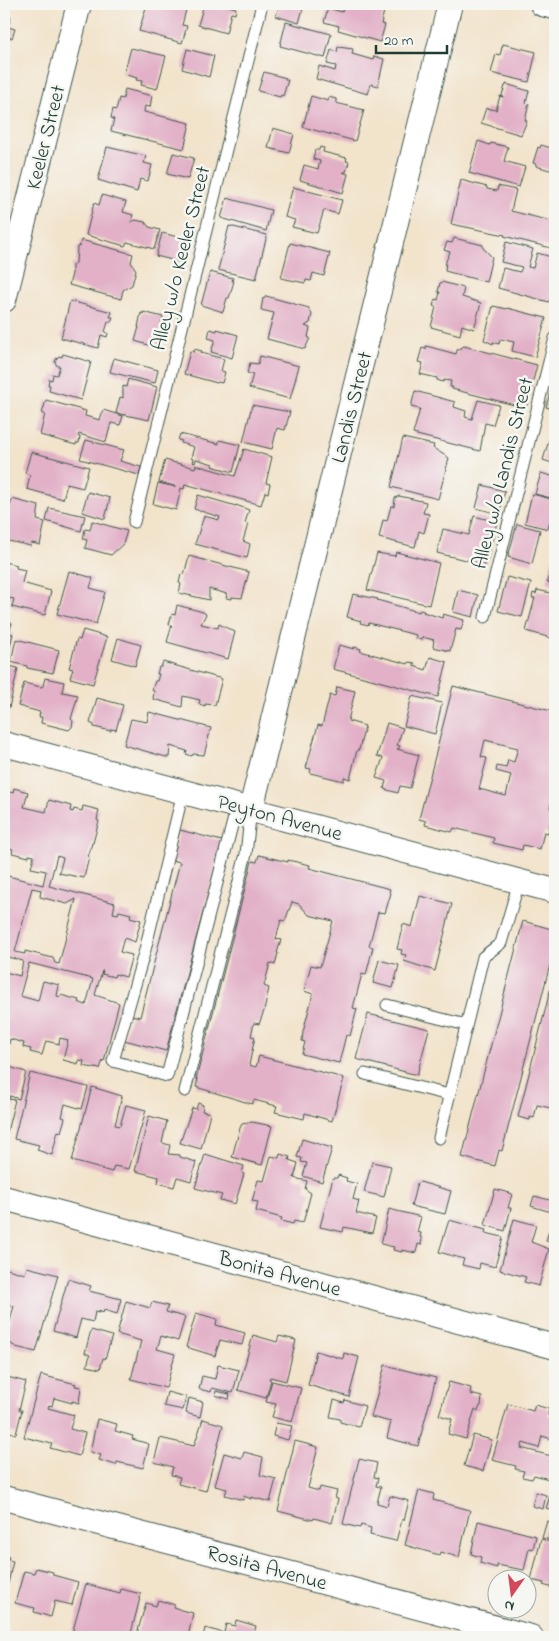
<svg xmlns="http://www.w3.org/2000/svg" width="559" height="1641" viewBox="0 0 559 1641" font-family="'Indie Flower',sans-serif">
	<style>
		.building { fill: #e2b0c7; fill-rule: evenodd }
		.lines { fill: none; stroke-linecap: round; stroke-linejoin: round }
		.service-casing { stroke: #3f564b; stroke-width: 13 }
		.minor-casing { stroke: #3f564b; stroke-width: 26 }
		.service { stroke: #fff; stroke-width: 11 }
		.minor { stroke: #fff; stroke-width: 24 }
		.labels { text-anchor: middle; stroke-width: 5; stroke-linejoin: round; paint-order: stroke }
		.street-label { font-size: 21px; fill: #1f3d34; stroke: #f6f6f2 }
	</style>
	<rect width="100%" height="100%" fill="#f6f6f2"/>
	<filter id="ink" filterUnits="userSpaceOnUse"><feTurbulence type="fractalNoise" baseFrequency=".02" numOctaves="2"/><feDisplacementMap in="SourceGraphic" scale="10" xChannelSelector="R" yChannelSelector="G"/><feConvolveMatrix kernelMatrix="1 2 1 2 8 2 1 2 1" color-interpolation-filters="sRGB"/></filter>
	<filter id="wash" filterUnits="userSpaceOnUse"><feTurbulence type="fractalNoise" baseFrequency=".0096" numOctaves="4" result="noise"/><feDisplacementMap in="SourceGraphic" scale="20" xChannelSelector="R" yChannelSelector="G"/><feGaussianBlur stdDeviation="1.12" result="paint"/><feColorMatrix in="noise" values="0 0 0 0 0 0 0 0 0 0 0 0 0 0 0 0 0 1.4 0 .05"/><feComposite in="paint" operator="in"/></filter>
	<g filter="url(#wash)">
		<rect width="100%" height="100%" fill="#f2e3cb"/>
		<g id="blocks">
			<path class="building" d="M147 4H174L173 7 186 10 182 25 187 26 182 43 139 31Z
				M204 4H221L236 8 235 14 231 13 226 33 198 25Z
				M280 4H303L304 5 299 23 276 16Z
				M355 4H371L370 7 384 11 381 24 385 25 380 42 338 30 339 26 324 22 328 8 342 12 344 5 354 8Z
				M4 15 11 17 8 27 15 29 12 38 6 37 4 44Z
				M286 22 331 34 325 58 280 46Z
				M503 44 536 52 529 82 491 73 496 54 500 55Z
				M338 47 353 49 352 54 373 60 374 56 384 59 378 86 371 84 368 94 316 79 319 66 335 71 336 66 327 64 331 50 337 52Z
				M131 48 166 56 157 89 141 85 142 81 136 80 137 78 124 74Z
				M187 49 214 56 209 77 182 69Z
				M264 72 286 78 285 80H288L283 96 281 95 280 97 258 91Z
				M506 84 529 91 526 103 529 104 525 120 527 121 521 135 481 123 486 108 496 110 500 96 503 97 502 95 505 86H506Z
				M125 89 152 96 150 107 145 106 144 112 190 123 184 149 111 131 114 119 111 118 113 109 116 110 119 98 123 99Z
				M311 96 328 101 329 97 336 99V103L364 110 355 141 303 127Z
				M273 128 294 134 289 153 268 148Z
				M478 141 490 145 491 143 508 147 504 161 525 167 519 187 469 173Z
				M541 145 555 149V178L551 177 553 171 536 166V164L533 163 538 147 540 148Z
				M107 147 146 156 144 163 152 165 148 181 140 179 137 192 98 180Z
				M320 147 324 148 323 152 347 158 346 161 349 162 346 172H343L348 174 343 193 300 180 304 165 318 169 320 161 313 159 315 150H319Z
				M173 153 194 158 188 179 167 174Z
				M461 180 487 187V189L497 191 498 186 516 190 511 211 555 222V249L504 236 505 235 451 224Z
				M293 187 342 200 338 214 324 210 317 233 292 227 295 220 285 217Z
				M102 195 126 202 123 212 133 215 131 222 135 220 145 222 149 227 160 230 154 249 127 242 125 246 86 235 94 203 99 205Z
				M227 198 271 210 266 231 221 218Z
				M229 226 267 235 256 279 218 270Z
				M162 233 190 240 184 263 156 256Z
				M454 238 483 245V248L492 257 486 282 445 271 446 261 450 252 444 250 447 242 452 243Z
				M81 240 133 254 131 262 136 270 132 285 123 290 121 299 69 285 72 274V265L76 263 77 247 80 246Z
				M506 242 533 249 528 267 533 268 537 253 555 258V277L549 302 498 288 503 268 520 272 522 267 501 262Z
				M290 243 330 253 324 276 313 273 311 281 306 280 305 283 281 278Z
				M210 272 233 278 232 281H234L229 298H227L223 312 201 305Z
				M442 282 464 288 462 297 481 303 474 329 462 325 460 335 431 327 436 307 433 306 435 299 438 300 440 292H438L440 283Z
				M266 296 309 308V310L312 314 310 323 305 326 310 328 308 337 310 338 305 349 267 339 274 313 261 310 263 298 264 299Z
				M70 301 112 312 110 317H113L111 322H108L105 332 108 333 107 337 101 335 98 348 61 338Z
				M493 306 507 309V308L546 318 535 357 512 351 514 342 500 339 499 344 493 342V344L484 340Z
				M143 312 163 317 155 347 135 341 139 327H138L141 313 143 314Z
				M210 329 217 331V329L238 335 232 358 211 352 215 340 208 338Z
				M426 346 456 354 457 350 464 346 537 365 526 408 452 389 453 387H450L451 381 444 380 443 382 437 380V378L420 374 423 363 418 362 422 348 426 349Z
				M194 349 202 351 201 353 224 359 221 371 225 372 222 383 218 382 217 383 184 374 190 351 194 352Z
				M63 354 91 362 81 400 49 391 50 385H48L49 379 52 380 53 374 57 375 60 366H57L55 362 56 359 59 356 62 357Z
				M260 356 299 366 290 399 249 388 253 374 247 373 250 363 258 364Z
				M114 358 158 370 155 383 110 372Z
				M128 379 157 387 149 420 116 413 120 397 123 398V386L126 387Z
				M553 382 555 383V410L546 407Z
				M415 391 455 402 454 407 466 411 465 417 472 419 478 400 499 405 493 425 485 423 480 451 413 434 420 409 411 407Z
				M46 400 86 411 85 416 100 420 103 410 123 416 120 425 111 423 106 442 79 434 78 436 80 437 79 443H76V445L40 435 45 414H42Z
				M252 405 290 412 285 430 277 428 272 449 243 442Z
				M552 430 555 431V464L543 460Z
				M180 434 219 444V440L240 445 233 472 212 466 213 464 196 459 195 463 192 462 193 459 191 458 194 447 181 443 182 441 178 440Z
				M403 438 434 445 433 448 449 458 438 499 391 487Z
				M86 440 124 450 120 461 141 467 139 475 80 459Z
				M244 449 272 457 266 483 270 484 268 493 265 492 261 505 185 484 184 489 181 488 176 510 153 504 158 483 177 487 159 482 165 460 195 468 196 465 235 476Z
				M31 452 89 467 83 488 67 484 63 499 27 489 30 475 25 473Z
				M541 473 555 477V499L535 494Z
				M482 485 505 491 499 514 476 508Z
				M88 492 110 498 105 519 82 512Z
				M532 494 555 500 548 529 525 523Z
				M198 495 236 506V505L249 510 245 523 248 524 243 541 250 544 247 558 195 544 204 516 219 520 220 517 194 509Z
				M399 496 426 502 423 513 429 514 424 533 419 531 415 547 379 538 383 520 387 521 391 506 394 507 395 498Z
				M12 499 39 506 37 520 45 522 40 545 32 543 31 546 4 540V509L9 510Z
				M49 508 85 516 81 531 46 521Z
				M474 516 497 522 486 565 437 553 443 529 469 535Z
				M92 521 127 531 123 544 111 555 85 548 87 540 83 539 85 529 90 530Z
				M517 524 540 530 532 564 508 557Z
				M396 552 439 563 429 605 367 590 377 553 395 556Z
				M189 556 249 572 242 598 232 597V599L226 598 227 594 209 589V600L179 593 181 584 179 583 181 574 184 575Z
				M553 559 555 560V585L547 582Z
				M4 562 17 565 16 568 25 570 22 583 51 591 45 615 12 607 14 599 4 597Z
				M69 571 93 578 90 588 105 592 96 624 57 614Z
				M507 577 531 583 522 617 498 611Z
				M458 590 478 595 473 617 453 612Z
				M537 590 555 594V639L526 631 535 598H532L533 593 536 594Z
				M353 594 378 599 377 600 419 612 420 610 424 611 423 612 442 618 443 614 464 620 461 630 456 629 450 651 433 647 434 640 422 637V640L415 638 416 635 369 623 368 625 360 623 361 621 347 617Z
				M177 605 203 612 206 614 201 624 218 628 219 624 235 632 228 659 167 642 172 625 169 624 172 614 175 615Z
				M4 620 12 623 9 633 13 634 8 653 4 652Z
				M83 630 107 637 93 684 70 678 73 669 69 668 77 639 80 640Z
				M118 638 141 645 135 666 112 659Z
				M16 639 59 650 53 673 27 668V666L11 662Z
				M339 645 354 649V647L361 649 360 651 408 664 409 662 415 663 414 666 426 670 430 657 447 662 438 697 333 669Z
				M163 662 222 679 215 705 205 704V706L199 704 200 700 183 696 182 707 153 699 154 691 152 690 155 681H157L159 674H157L159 667H161Z
				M4 665 18 668 9 708 4 707Z
				M45 678 64 682 62 692 78 695 71 719 73 721 72 727 69 730 41 723 42 717H39L40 712 18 706 24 683 41 687 43 686Z
				M453 686 555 712V788L550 808 554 809 548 833 544 832 540 849 523 845 522 850 493 843 494 838 454 828 452 832 425 825 426 821 419 819ZM485 740 518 748 514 762 508 760 506 768 497 766 496 771 511 775 506 796 479 789 487 758 481 757Z
				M337 687 355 691 348 721 365 726 359 750H357L350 779 344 777V781L310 773 311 769 306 768 318 725 322 726 330 695 335 696Z
				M412 696 442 703 435 734 404 726Z
				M97 698 123 705 116 730 111 729V731L94 727V725L90 723Z
				M149 712 211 728 204 755 193 754 192 756 186 754 187 751 170 746 169 757H166L124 745 131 719 147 722Z
				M387 723 403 728 397 745 400 746 399 748 397 749 419 755 410 788 400 786 398 793 384 789 386 781 376 778 383 758 377 756Z
				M4 787 7 788 6 791 13 793 14 788 28 792 24 807 46 812 49 800 71 806 70 811 73 812 74 809 82 811 83 806 99 810 97 820 99 821 93 843H92L88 857H89L84 878 59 873 63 858 57 856 49 886 115 903 113 913 118 914 119 911 131 914 130 917 141 920 135 942 124 938 120 952 132 955 126 977 115 974 114 977 102 974 103 971H102L95 995 119 1003 104 1061 103 1060 100 1069 83 1066 84 1061 79 1060 78 1064 63 1060 68 1040 60 1038 59 1044 46 1041 42 1055 30 1052 31 1049 23 1047 24 1043 10 1039 9 1044 4 1043V978L5 972 20 976 23 961 4 956V875L43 885 46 871 31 868 34 856 29 855V857L12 853 13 849 4 847ZM32 888 41 890 40 897 67 904 76 899 59 964 55 963 53 958 25 951V954L15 952ZM29 963 93 979 86 1005 78 1002 79 1000 61 995 60 997 57 996 59 985 43 981 38 1001 20 996Z
				M180 830 222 841 166 1051 124 1040 131 1015 140 1017 180 862 172 860Z
				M259 855 288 862V860L310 865 309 868 390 889 389 892 391 893 385 913 378 912 369 946 373 947 366 975 362 974 353 1008 357 1009 350 1036 346 1035 339 1063 302 1054 305 1042 302 1041 303 1032 313 994 304 991 311 965 320 967 333 921 309 915 299 904 292 902 285 921 281 920 276 939 281 940 277 953H278L275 965 270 963 264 986 269 988 264 1011 259 1024 254 1023 251 1036 255 1037 249 1065 256 1067 259 1056 344 1078 332 1121 305 1113 304 1119 275 1112 277 1106 254 1100 252 1104 196 1087 198 1079H196L252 861 257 862Z
				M420 896 452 904 435 971 404 961 406 955 401 954 402 950 397 949 403 924 412 927Z
				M523 921 555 930V945L502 1151 499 1150 495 1166 462 1157Z
				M379 960 399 965 393 988 373 983Z
				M555 971V1109L537 1105 534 1118 530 1117V1120L518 1117Z
				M368 1014 429 1029 417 1075 356 1059Z
				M6 1066 26 1072 19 1099 10 1096 9 1099 15 1100 4 1144V1072Z
				M30 1073 88 1087 82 1109 65 1104 62 1117 65 1118 61 1132 58 1131 52 1155 37 1150 39 1145 14 1139Z
				M92 1087 122 1096 115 1125 120 1126 126 1105 146 1110 129 1169 114 1166 112 1172 72 1161Z
				M198 1103 203 1105 202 1111 210 1113 201 1149 180 1143 192 1108 196 1109Z
				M149 1116 167 1121 162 1143 170 1145 168 1154 180 1155V1157L196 1162 191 1181 177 1177 174 1187 158 1183 159 1177 135 1171Z
				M252 1122 272 1126 262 1165 232 1157 240 1128 242 1124Z
				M302 1139 332 1148 322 1182 303 1176 307 1163 301 1162 302 1158 297 1157Z
				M205 1154 244 1166 242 1173 244 1174 235 1204 220 1200 222 1195 195 1188Z
				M280 1154 290 1157 289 1160 298 1163 294 1178 307 1181 305 1189 311 1193 303 1223 294 1221 293 1224 281 1221 282 1218 256 1211 258 1202 252 1201 258 1180 264 1181 271 1156 279 1158Z
				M372 1162 391 1166 384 1197 364 1192Z
				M338 1175 347 1178 346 1181 357 1184 353 1199 359 1201 356 1213 376 1218 372 1233 344 1227 343 1232 320 1227 333 1178H337Z
				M420 1182 451 1191 445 1214 411 1206 417 1183Z
				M495 1189 512 1194 508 1208H511L505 1231 485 1225Z
				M534 1196 554 1201 551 1212 531 1206Z
				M389 1209 421 1217 417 1232 421 1233 420 1237 422 1238 421 1245 418 1244 416 1253 402 1250V1252L393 1250 394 1247 381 1244Z
				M555 1210V1243L546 1241Z
				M514 1219 536 1225 531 1242 549 1249 539 1286 524 1282 526 1277 500 1270Z
				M449 1220 486 1230 485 1233 503 1237 495 1267 480 1263 479 1269 462 1265 464 1259 439 1252Z
				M27 1267 58 1275 36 1352 16 1347 5 1340 14 1306 4 1303V1268L25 1274Z
				M68 1279 91 1286 89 1291 121 1299 117 1314 104 1310 103 1313 99 1311V1313L95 1312 93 1322 81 1319 76 1338 53 1331Z
				M126 1301 150 1308 152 1302 168 1306 166 1312 185 1317 178 1341 161 1336 157 1349 175 1354 166 1388 131 1379 141 1341 117 1334Z
				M196 1313 217 1319 216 1325 245 1333 242 1345 220 1340 215 1356 186 1347Z
				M91 1330 112 1336 105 1359 103 1358 100 1369 87 1366 90 1355 85 1353Z
				M253 1335 277 1342 279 1336 296 1340 286 1381 270 1377 269 1379 271 1380 266 1398 238 1390Z
				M316 1351 343 1359 344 1353 359 1357 349 1397 308 1385Z
				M218 1365 239 1370 233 1393 212 1388 211 1392 199 1389 202 1376 215 1379Z
				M385 1365 436 1378 418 1446 387 1438 391 1422 371 1417Z
				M41 1375 76 1384 75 1386 81 1387 79 1403 72 1401V1403L54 1398 52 1406 49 1405 48 1408 74 1415 70 1429 85 1433 79 1456 50 1448 52 1444 24 1437Z
				M4 1376 26 1382 19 1410H22L16 1434 4 1430Z
				M272 1381 301 1388 292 1422 272 1417 276 1404 266 1402Z
				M449 1382 471 1388 470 1394 482 1397 481 1406H480L478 1411 475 1409 466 1439 448 1434 452 1419 439 1415Z
				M216 1391 230 1394 229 1399 215 1395Z
				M167 1392 186 1397 183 1410 164 1406Z
				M189 1398 203 1402 200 1417 186 1413Z
				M334 1400 344 1403 345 1400 365 1406 359 1427 340 1422V1419L330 1417Z
				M508 1404 533 1411 535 1405 549 1409 548 1415 555 1417V1440L542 1436 539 1448 523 1443 521 1448 555 1457 549 1479 534 1475 532 1479 522 1477 524 1471 515 1469 516 1466 492 1460Z
				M97 1419 117 1424 115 1431 133 1436 132 1439 149 1444 143 1468 117 1462 116 1465 99 1460 101 1455 90 1452Z
				M203 1419 223 1425 206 1491 178 1484 180 1477 171 1475 173 1467 154 1462 160 1438 194 1446Z
				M276 1423 292 1426 288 1440 273 1436Z
				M473 1435 492 1440 483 1471 464 1466Z
				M295 1441 318 1447 308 1488 319 1491 320 1487 337 1491 335 1498 338 1499 332 1523 314 1518 313 1520 278 1511Z
				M244 1452 263 1457 260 1475 276 1479 270 1502 251 1497V1499L244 1496 243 1500 225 1495 227 1489 215 1486 224 1453 242 1458Z
				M359 1459 377 1463 374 1477 378 1478 376 1486 381 1487 377 1503 387 1506 390 1496 409 1501 404 1520H402L396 1541 370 1535 371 1528 361 1525 360 1528 343 1524Z
				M419 1490 434 1494 433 1500 470 1510 459 1557 440 1552 439 1555 405 1545Z
				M536 1492 546 1495 543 1509 532 1506Z
				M550 1496 555 1497V1511L546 1508Z
				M478 1521 536 1536 533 1549 529 1548 524 1570 497 1565V1568L480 1563 481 1557 471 1554Z
				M547 1521 555 1523V1541L542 1538Z
				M541 1539 555 1544V1580L553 1588 543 1585 544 1583 531 1580Z
				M4 1556 9 1557 8 1560 13 1561 8 1584 4 1583Z
				M36 1568 53 1572V1575L78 1582 72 1605 55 1601 51 1617 34 1612 35 1608 15 1603 24 1571 34 1573Z
				M86 1584 120 1593 121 1589 141 1594 130 1637H99L88 1634 87 1637H71Z
				M158 1600 175 1605 174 1607 181 1610 193 1613 188 1637 177 1634 176 1637H173L159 1633 158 1637H136L146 1603 156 1606Z
				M236 1620 256 1626 253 1637H203L205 1628 224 1633 226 1624 235 1626Z"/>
		</g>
	</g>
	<g filter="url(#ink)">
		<use href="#blocks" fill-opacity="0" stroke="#3f564b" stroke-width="1"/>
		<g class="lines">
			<g class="service-casing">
				<path id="service" d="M134 522 262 4
					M485 617 555 338
					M183 792 145 950 113 1061 167 1076 237 806
					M387 1005 466 1025
					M365 1074 449 1095
					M185 1091 246 854 251 809
					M439 1138 483 957 501 943 519 882"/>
			</g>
			<g class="minor-casing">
				<path id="minor" d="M542 4 555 7
					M4 300 79 4
					M4 744 555 891
					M251 809 450 4
					M4 1198 555 1347
					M4 1498 531 1637"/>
			</g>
			<use href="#service" class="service"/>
			<use href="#minor" class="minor"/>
		</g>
	</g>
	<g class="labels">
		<g class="street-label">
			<text transform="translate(45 137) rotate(-76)" y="7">Keeler Street</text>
			<text transform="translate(180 258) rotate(-76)" y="7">Alley w/o Keeler Street</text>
			<text transform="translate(351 407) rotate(-76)" y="7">Landis Street</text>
			<text transform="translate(502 473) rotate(-76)" y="7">Alley w/o Landis Street</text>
			<text transform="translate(280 817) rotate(15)" y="7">Peyton Avenue</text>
			<text transform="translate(280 1273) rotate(15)" y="7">Bonita Avenue</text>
			<text transform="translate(267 1567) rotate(15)" y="7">Rosita Avenue</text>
		</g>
	</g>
	<rect width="559" height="1641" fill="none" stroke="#f6f6f2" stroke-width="20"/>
	<g transform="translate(512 1594) rotate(194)"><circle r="24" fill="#f6f6f2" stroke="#a0aca6"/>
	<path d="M0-4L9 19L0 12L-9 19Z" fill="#d1495b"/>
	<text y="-8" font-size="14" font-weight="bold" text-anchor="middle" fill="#1f3d34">N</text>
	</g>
	<path d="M376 45v8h71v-8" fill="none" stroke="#1f3d34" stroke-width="2.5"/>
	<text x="384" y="45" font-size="15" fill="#1f3d34" stroke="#f6f6f2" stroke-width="4" paint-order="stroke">20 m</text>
</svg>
